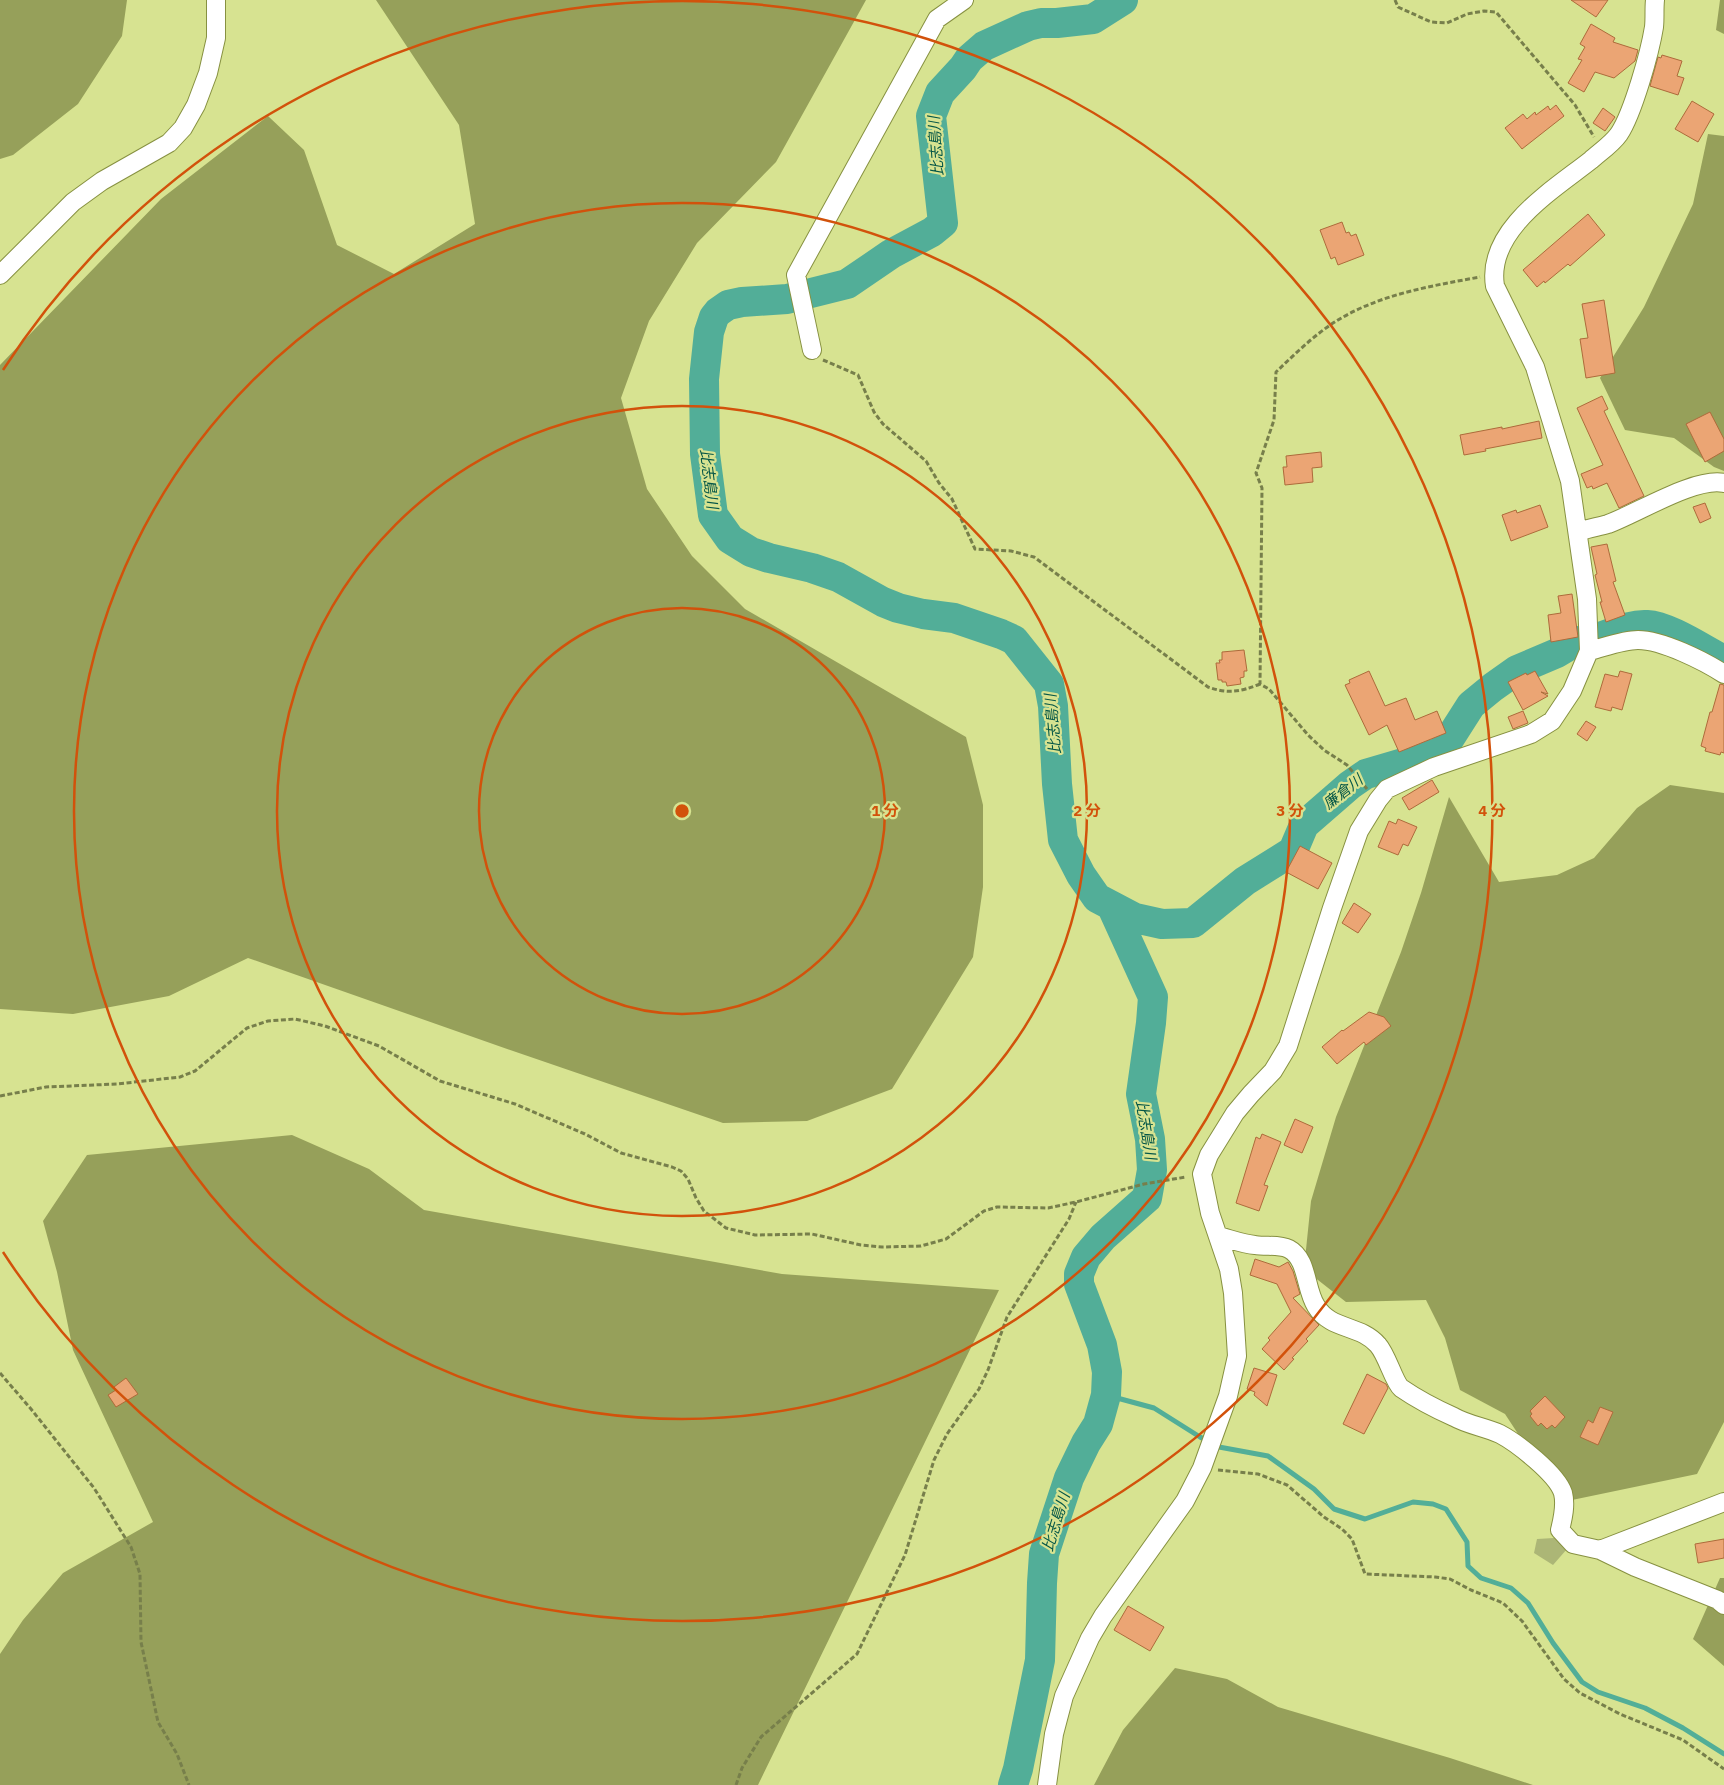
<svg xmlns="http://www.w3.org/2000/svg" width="1724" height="1785" viewBox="0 0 1724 1785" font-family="'IBM Plex Sans','Noto Sans JP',sans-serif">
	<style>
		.green { fill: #acb676 }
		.forest { fill: #96a05a }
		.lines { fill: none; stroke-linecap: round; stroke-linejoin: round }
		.stream { stroke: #52ae98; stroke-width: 5 }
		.river { stroke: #52ae98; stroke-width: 30 }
		.building { fill: #eba574; stroke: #ad6b3b }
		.minor-casing { stroke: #879141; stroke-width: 20 }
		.path { stroke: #777f4b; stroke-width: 3; stroke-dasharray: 5 2.5; stroke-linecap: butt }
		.minor { stroke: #fff; stroke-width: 18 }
		.ring { fill: none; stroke: #d2520b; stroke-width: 2.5 }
		.labels { text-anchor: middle; stroke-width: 4.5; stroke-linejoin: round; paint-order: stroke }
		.water-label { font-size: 15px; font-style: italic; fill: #045647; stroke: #d7e391 }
		.centre { fill: #d2520b; stroke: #d7e391; stroke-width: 2.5 }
		.ring-label { font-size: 15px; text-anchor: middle; font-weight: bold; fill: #d2520b; stroke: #d7e391; stroke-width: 4.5; stroke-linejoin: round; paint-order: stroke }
	</style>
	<rect width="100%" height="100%" fill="#d7e391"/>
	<path class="green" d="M1554 1538 1567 1549 1553 1565 1534 1553 1537 1539Z"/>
	<path class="forest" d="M0 0H127L122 36 78 104 13 155 0 159Z
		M376 0H866L776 162 697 243 649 321 621 398 647 489 692 556 745 609 966 737 983 805V887L973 957 892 1089 807 1121 723 1123 516 1052 248 958 169 996 73 1014 0 1009V365L161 199 268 116 304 150 337 245 394 274 475 224 459 125Z
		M1720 0H1724V34L1716 30Z
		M1708 134 1724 136V471L1714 467 1674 438 1625 430 1600 378 1644 307 1693 204Z
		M1670 785 1724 793V1422L1697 1474 1572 1500 1532 1455 1505 1414 1460 1390 1445 1338 1426 1300 1346 1302 1304 1269 1311 1201 1336 1117 1401 952 1421 893 1449 797 1499 882 1557 875 1594 858 1637 808Z
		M292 1135 369 1169 424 1210 782 1274 999 1290 758 1785H0V1654L23 1620 63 1573 153 1522 73 1350 57 1272 43 1221 87 1155Z
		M1720 1578H1724V1666L1693 1639Z
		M1175 1668 1227 1679 1278 1707 1450 1758 1533 1785H1094L1123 1730Z"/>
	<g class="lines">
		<path class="stream" d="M1106 1395 1154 1408 1200 1437 1219 1447 1268 1456 1314 1489 1334 1509 1365 1519 1413 1502 1433 1504 1446 1509 1467 1542 1468 1566 1481 1578 1511 1588 1528 1603 1553 1643 1582 1682 1598 1692 1645 1708 1683 1728 1724 1754"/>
		<path class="river" d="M1123 0 1093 19 1057 23H1041L1028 26 984 46 969 59 963 68 940 93 931 116 943 223 932 232 891 254 847 284 787 299 742 302 728 305 718 312 714 317 709 332 704 379 705 454 713 515 730 539 751 552 769 558 812 568 838 577 883 602 898 608 923 614 954 618 1001 634 1014 640 1049 684 1053 706 1057 784 1063 840 1081 875 1097 898 1135 918 1162 924 1193 923 1245 881 1293 851 1304 825 1350 785 1366 774 1441 752 1471 705 1493 687 1517 670 1557 653 1577 641
			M1603 636C1617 631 1632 624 1647 625 1669 626 1704 650 1724 660
			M1013 1785 1018 1769 1040 1660 1042 1583 1044 1554 1069 1478 1086 1443 1098 1424 1106 1395 1107 1372 1102 1345 1079 1284V1274L1086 1257 1103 1237 1147 1198 1152 1170 1150 1139 1141 1094 1151 1023 1153 997 1112 907"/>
	</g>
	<path class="building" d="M1571 0H1608L1596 17Z
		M1591 24 1615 38 1613 42 1638 50 1635 61 1614 78 1595 72 1584 92 1568 83 1582 60 1578 59 1585 47 1580 44Z
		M1662 55 1682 61 1677 76 1684 78 1678 95 1650 86 1658 57 1661 58Z
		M1692 101 1714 114 1698 142 1675 129Z
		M1556 105 1564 116 1522 149 1505 128 1523 114 1527 119 1535 112 1536 115 1548 106 1550 110Z
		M1603 108 1615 117 1605 131 1593 123Z
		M1588 214 1605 235 1570 266 1568 264 1545 283 1544 281 1537 287 1523 270Z
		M1342 222 1346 233 1349 232 1351 236 1356 234 1364 255 1338 265 1335 257 1331 259 1320 230Z
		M1604 300 1615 373 1586 378 1580 339 1588 338 1582 304Z
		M1602 396 1608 409 1604 411 1644 496 1619 508 1607 483 1593 489 1592 486 1587 488 1581 474 1603 465 1577 408Z
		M1710 412 1724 439V451L1705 462 1686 424Z
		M1539 421 1542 438 1485 449 1486 451 1464 455 1460 435 1502 427V429Z
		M1321 452 1322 467 1312 468 1313 482 1285 485 1283 467H1287L1286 456Z
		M1705 503 1711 518 1700 523 1693 507Z
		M1540 505 1548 527 1511 541 1502 515 1516 510 1517 513Z
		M1607 544 1616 581 1613 582 1625 615 1606 622 1600 602H1602L1595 575 1597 574 1591 547Z
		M1572 594 1578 637 1551 642 1548 615 1561 613 1558 596Z
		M1244 650 1247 671H1244V677L1240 678 1241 684 1227 686 1226 682H1222V680H1218L1216 663H1220L1219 660H1222V652Z
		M1369 671 1385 706 1406 698 1415 720 1437 711 1446 733 1399 752 1387 725 1369 735 1345 685 1350 683 1349 680Z
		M1535 671 1548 694 1541 692 1548 696 1523 710 1508 682 1526 673 1527 675Z
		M1620 671 1632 674 1622 710 1612 707 1611 711 1595 707 1605 674 1618 677Z
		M1720 684 1724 685V753L1721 752 1720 755 1705 751 1706 748 1701 746 1710 712H1712Z
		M1523 711 1528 723 1513 729 1508 717Z
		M1586 721 1596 727 1587 741 1577 734Z
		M1432 780 1439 792 1409 810 1402 798Z
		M1398 819 1417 827 1408 846 1403 844 1398 855 1378 847 1389 821 1396 824Z
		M1300 846 1332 863 1318 889 1286 872Z
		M1354 903 1371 914 1358 933 1342 923Z
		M1369 1012 1384 1017 1391 1026 1366 1045 1364 1042 1337 1064 1322 1047 1342 1030 1343 1031Z
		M1295 1119 1313 1127 1302 1153 1284 1145Z
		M1262 1134 1281 1142 1264 1185 1268 1186 1259 1211 1236 1203 1256 1137 1260 1139Z
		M1255 1259 1279 1267 1288 1262 1293 1271 1300 1294 1293 1298 1319 1325 1306 1339 1308 1341 1292 1358 1294 1359 1284 1370 1262 1349 1270 1340 1268 1338 1291 1312 1277 1284 1250 1275Z
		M1254 1368 1277 1375 1267 1406 1254 1395 1255 1392 1247 1389Z
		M1367 1374 1386 1384 1388 1388 1364 1434 1343 1424Z
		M126 1378 138 1394 116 1407 108 1395 116 1390 114 1387Z
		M1545 1396 1565 1417 1555 1428 1552 1425 1547 1429 1541 1423 1538 1426 1530 1416 1532 1414 1530 1411Z
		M1600 1407 1613 1412 1598 1445 1580 1437 1588 1420 1593 1423Z
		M1724 1539V1558L1698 1563 1695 1544Z
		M1128 1606 1164 1627 1150 1651 1114 1630Z"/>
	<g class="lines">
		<g class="minor-casing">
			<path id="minor" d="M0 275 73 202 102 181 169 143 183 128 196 105 208 73 216 38V0
				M812 350 796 275 937 19 964 0
				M1578 532C1588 528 1598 527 1608 524 1638 513 1695 477 1724 483
				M1589 651C1605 647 1623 640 1638 640 1662 640 1704 661 1724 674
				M1218 1236C1230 1239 1243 1244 1255 1245 1266 1247 1279 1244 1289 1249 1308 1259 1305 1289 1316 1306 1331 1331 1360 1324 1378 1345 1387 1355 1394 1382 1401 1388 1417 1399 1436 1409 1454 1417 1468 1425 1485 1427 1500 1434 1517 1443 1557 1474 1563 1493 1566 1505 1563 1518 1560 1530L1573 1544 1600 1550 1635 1567 1718 1600 1724 1605
				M1600 1550 1724 1502
				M1047 1785 1054 1734 1064 1696 1090 1638 1103 1616 1185 1501 1202 1468 1228 1396 1237 1356 1233 1293 1229 1269 1210 1213 1202 1174 1209 1155 1235 1113 1251 1094 1273 1071 1288 1046 1332 908 1359 831 1378 800 1387 789 1434 767 1531 734 1552 721 1572 691 1589 651 1587 599 1570 481 1535 367 1495 286C1486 230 1553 190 1591 160 1600 152 1612 144 1619 134 1633 113 1650 52 1654 27 1655 18 1654 9 1655 0"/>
		</g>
		<path class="path" d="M1395 0 1398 7 1431 22 1447 23 1467 14 1484 11 1496 12 1575 105 1594 137
			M823 360 858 375 874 412 883 424 926 461 939 483 952 499 975 549 1011 551 1034 557 1208 687C1228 694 1240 692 1260 684
			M1367 789 1347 765 1324 750 1308 735 1269 689 1260 684 1262 488 1256 473 1274 420 1276 372C1295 354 1315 334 1338 320 1381 294 1431 286 1480 277
			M0 1096 46 1087 117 1084 180 1077 195 1071 247 1028 268 1021 295 1019 325 1026 379 1046 440 1081 515 1104 585 1134 621 1153 672 1167 681 1171 688 1179 696 1198 704 1211 726 1228 755 1235 812 1234 861 1245 882 1247 921 1246 946 1239 984 1211 997 1207 1048 1208 1076 1202 1144 1184 1186 1177
			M0 1373 31 1409 94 1488 131 1547 140 1574 141 1642 158 1722 177 1754 189 1785
			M1218 1470 1258 1474 1287 1485 1324 1517 1342 1529 1352 1539 1365 1574 1435 1577 1450 1579 1471 1590 1503 1603 1522 1621 1564 1679 1580 1693 1620 1714 1683 1740 1724 1769
			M736 1785 742 1768 761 1737 857 1654 905 1555 934 1460 947 1434 979 1389 988 1370 1007 1317 1069 1219 1076 1202"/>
		<use href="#minor" class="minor"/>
	</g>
	<g class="ring">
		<circle cx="682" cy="811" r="203"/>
		<circle cx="682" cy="811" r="405"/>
		<circle cx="682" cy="811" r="608"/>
		<path d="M3 370A810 810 0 1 1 3 1252"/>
	</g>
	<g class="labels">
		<g class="water-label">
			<text transform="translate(936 146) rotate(-94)" y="5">比志島川</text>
			<text transform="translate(709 479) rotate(83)" y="5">比志島川</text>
			<text transform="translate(1053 724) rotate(-95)" y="5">比志島川</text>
			<text transform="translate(1343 792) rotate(-38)" y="5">廉倉川</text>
			<text transform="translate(1146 1130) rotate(81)" y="5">比志島川</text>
			<text transform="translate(1056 1522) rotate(-73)" y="5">比志島川</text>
		</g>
	</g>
	<circle cx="682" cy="811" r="8" class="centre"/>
	<g class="ring-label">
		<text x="885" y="816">1 分</text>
		<text x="1087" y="816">2 分</text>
		<text x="1290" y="816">3 分</text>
		<text x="1492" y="816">4 分</text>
	</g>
</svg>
